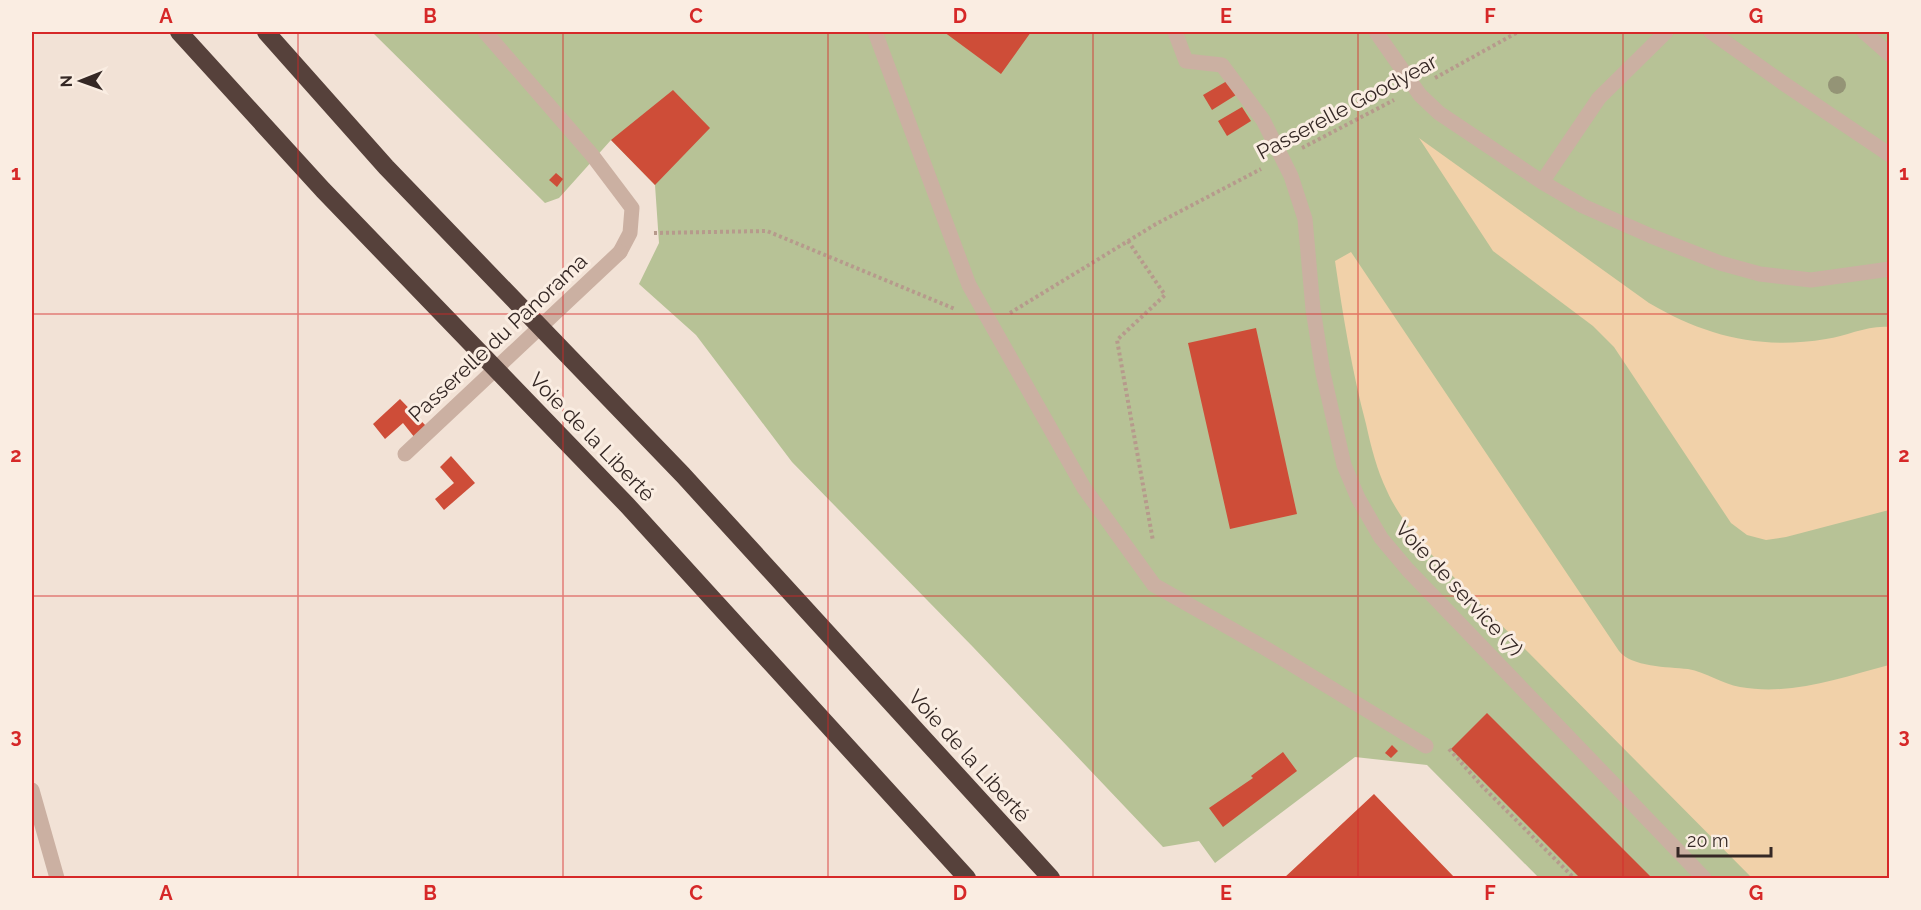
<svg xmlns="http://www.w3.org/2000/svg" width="1921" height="910" viewBox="0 0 1921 910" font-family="Raleway,sans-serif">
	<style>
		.green { fill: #b7c296 }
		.sand { fill: #f1d1a9 }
		.building { fill: #ce4d38 }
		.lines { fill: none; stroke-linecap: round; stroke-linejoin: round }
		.path { stroke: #b69a8c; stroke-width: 4; stroke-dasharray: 3 3; stroke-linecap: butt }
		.lane { stroke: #cbb0a2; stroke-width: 15 }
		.street { stroke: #cbb0a2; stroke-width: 15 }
		.highway { stroke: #56413b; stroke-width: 18 }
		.tree { fill: #949476 }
		.grid { fill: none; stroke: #d62828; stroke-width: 1.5; stroke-opacity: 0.55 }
		.labels { text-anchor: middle; stroke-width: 6; stroke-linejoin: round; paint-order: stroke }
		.street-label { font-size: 21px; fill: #352825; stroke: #faede2 }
		.neatline { fill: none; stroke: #d62828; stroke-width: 2 }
		.grid-label { font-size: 20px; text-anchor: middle; font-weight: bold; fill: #d62828 }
	</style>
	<rect width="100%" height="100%" fill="#f2e2d6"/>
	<path class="green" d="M372 32H1889V878H1539L1427 765 1355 757 1215 863 1199 841 1163 847 973 647 792 462 696 335 639 284 659 243 655 185 611 140 559 198 545 203Z"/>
	<path class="sand" d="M1419 138 1649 303C1705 336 1760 350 1826 339 1847 336 1868 325 1889 327V510L1786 537 1766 540 1747 535 1731 523 1725 514 1614 347 1593 326 1493 251Z
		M1351 252 1619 651C1631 667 1668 667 1688 669 1706 672 1722 684 1740 687 1791 696 1840 678 1889 665V878H1752L1428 551C1412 532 1397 513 1387 491 1377 470 1371 447 1366 424 1352 371 1343 316 1335 261Z"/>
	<path class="building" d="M944 32H1031L1001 74Z
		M1227 81 1236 95 1212 110 1203 95Z
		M673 90 710 128 655 185 611 140Z
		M1242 107 1251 121 1227 136 1218 121Z
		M556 173 563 179 557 187 549 180Z
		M1256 328 1297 514 1230 529 1188 343Z
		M400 399 427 427 415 438 403 423 385 439 373 424Z
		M451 456 475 483 444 510 435 499 454 483 440 467Z
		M1487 713 1652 878H1580L1451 749Z
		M1392 745 1398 751 1391 758 1385 753Z
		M1283 752 1297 771 1223 827 1209 808 1253 778 1251 776Z
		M1374 794 1455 878H1284Z"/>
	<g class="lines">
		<path class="path" d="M1435 78 1518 32
			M1302 148 1394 100
			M654 233 767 231 955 309
			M1128 241 1165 295 1117 340 1153 541
			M1010 313 1156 224 1261 169
			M1449 749 1482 786 1574 878"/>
		<path class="lane" d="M485 32 592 155 632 208 630 233 620 252
			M875 32 969 285 1084 488 1154 585 1265 648 1426 746
			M1175 32 1186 61 1222 65 1263 120 1291 176 1305 219 1313 309 1323 373 1344 465 1358 498 1381 538 1408 570 1704 878
			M1376 32 1420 95 1439 113 1542 182 1583 206 1651 236 1720 263 1760 274 1811 280 1890 269
			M1711 32 1783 83 1890 155
			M1864 32 1890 55
			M1542 182 1599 98 1666 32"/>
		<path class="street" d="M405 454 620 252
			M32 790 57 878"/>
		<path class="highway" d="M179 32 323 190 627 505 967 878
			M266 32 386 167 683 475 1051 878"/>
	</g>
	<circle class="tree" cx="1837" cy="85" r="9"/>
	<path class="grid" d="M298 32V878M563 32V878M828 32V878M1093 32V878M1358 32V878M1623 32V878M32 314H1890M32 596H1890"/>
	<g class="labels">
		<g class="street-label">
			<text transform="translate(1347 107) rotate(-28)" y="7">Passerelle Goodyear</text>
			<text transform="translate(498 338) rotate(-43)" y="7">Passerelle du Panorama</text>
			<text transform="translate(592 437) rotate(46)" y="7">Voie de la Liberté</text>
			<text transform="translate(1459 589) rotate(47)" y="7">Voie de service (7)</text>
			<text transform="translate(969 756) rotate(48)" y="7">Voie de la Liberté</text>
		</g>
	</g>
	<rect width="1921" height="910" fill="none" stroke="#faede2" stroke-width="66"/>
	<g transform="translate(81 81) rotate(269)" stroke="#faede2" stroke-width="4.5" paint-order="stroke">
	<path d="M0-4.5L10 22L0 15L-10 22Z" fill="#352825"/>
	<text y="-9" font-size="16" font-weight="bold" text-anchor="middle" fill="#352825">N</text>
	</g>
	<path d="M1678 847v9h93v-9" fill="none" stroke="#352825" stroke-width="3"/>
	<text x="1687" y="847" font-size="18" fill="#352825" stroke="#faede2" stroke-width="4.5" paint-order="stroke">20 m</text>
	<rect x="33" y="33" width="1855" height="844" class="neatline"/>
	<g class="grid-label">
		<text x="166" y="23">A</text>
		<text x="430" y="23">B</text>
		<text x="696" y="23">C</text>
		<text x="960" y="23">D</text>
		<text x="1226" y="23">E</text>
		<text x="1490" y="23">F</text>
		<text x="1756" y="23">G</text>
		<text x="16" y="180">1</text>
		<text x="1904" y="180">1</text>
		<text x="16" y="462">2</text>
		<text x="1904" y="462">2</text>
		<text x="16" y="743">3</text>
		<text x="1904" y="743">3</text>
		<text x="166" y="900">A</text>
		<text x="430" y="900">B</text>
		<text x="696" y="900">C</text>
		<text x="960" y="900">D</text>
		<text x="1226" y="900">E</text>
		<text x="1490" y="900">F</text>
		<text x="1756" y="900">G</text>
	</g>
</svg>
